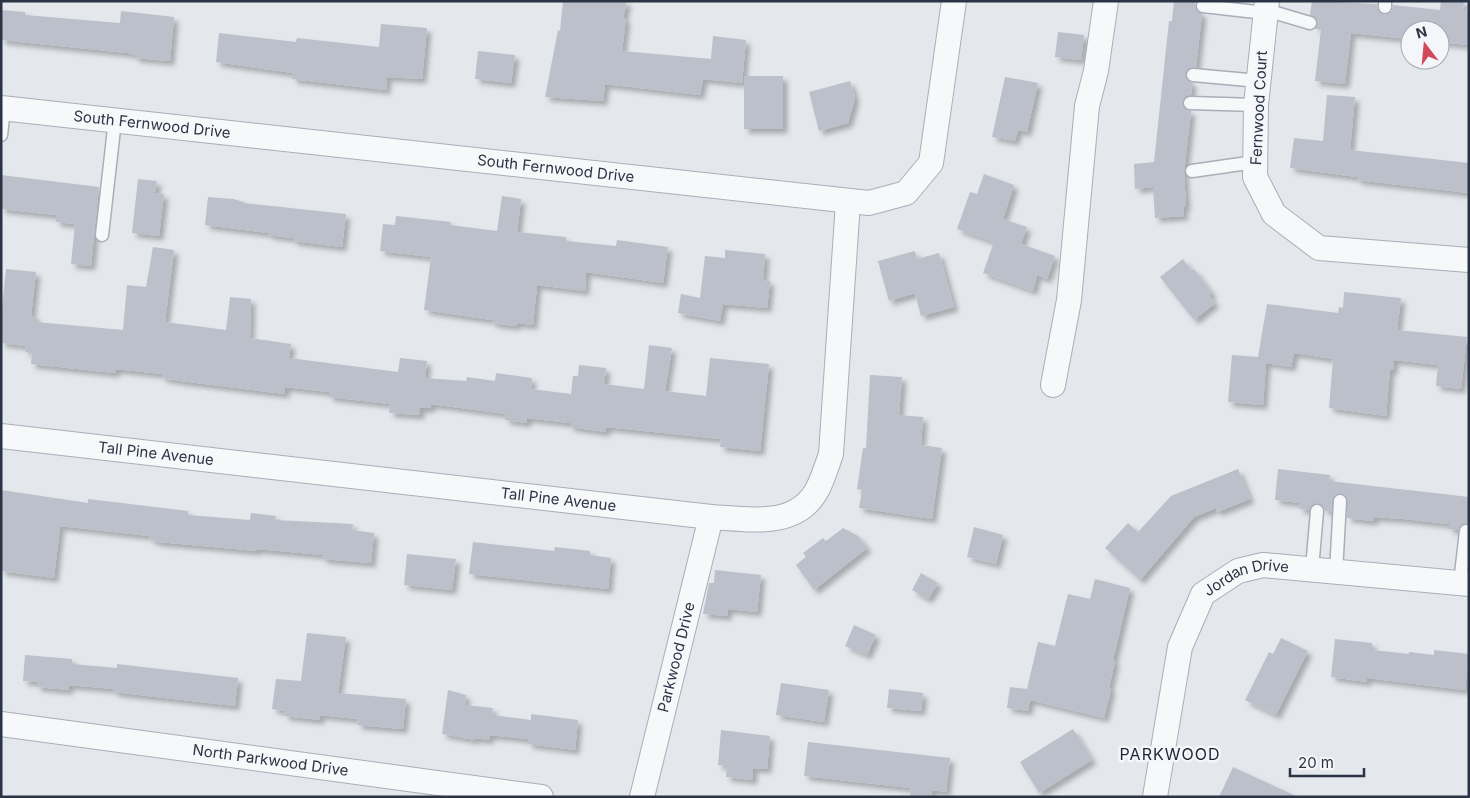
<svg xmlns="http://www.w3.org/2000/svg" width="1470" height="798" viewBox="0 0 1470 798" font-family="Inter,sans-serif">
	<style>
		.building { fill: #bbc0ca; filter: url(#shadow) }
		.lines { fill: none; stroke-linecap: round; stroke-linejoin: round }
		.lane-casing { stroke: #a9aeb7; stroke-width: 15 }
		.street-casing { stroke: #a9aeb7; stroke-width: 26 }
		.lane { stroke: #f7f8fa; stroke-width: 12 }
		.street { stroke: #f7f8fa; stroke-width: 24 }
		.labels { text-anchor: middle; stroke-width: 5; stroke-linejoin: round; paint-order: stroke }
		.street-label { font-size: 15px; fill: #2b3445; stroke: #f4f6f9 }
		.neighbourhood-label { font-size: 16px; letter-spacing: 1px; fill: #1d2536; stroke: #f4f6f9 }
	</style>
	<defs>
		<filter id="shadow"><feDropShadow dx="4.5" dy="4.5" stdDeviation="2.5" flood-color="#0004"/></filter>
	</defs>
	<rect width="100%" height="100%" fill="#e4e7ec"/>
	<path class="building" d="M563 1H627L623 18H626L622 51 711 59 713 36 746 40 742 83 703 79 700 95 605 84 603 101 545 97 558 30 560 31Z
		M1174 1H1196L1195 9 1202 14 1196 67 1189 68 1185 74 1186 79 1192 83 1191 95 1186 96 1182 102 1185 110 1191 111 1184 172 1186 207H1183L1184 216 1155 218 1153 187 1135 189 1134 164 1154 162 1169 21H1172Z
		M1312 1 1377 4 1378 11 1385 15 1392 11 1393 5 1440 10 1441 1H1464L1463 10 1469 11V45L1440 42V30H1410V39L1351 33 1345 84 1315 81 1321 30 1315 29 1318 21 1310 15Z
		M1 10 25 12V15L120 23 121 11 174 17 170 61 135 58V55L128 53 1 40Z
		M381 24 427 28 422 79 387 77 386 90 292 79 293 73 216 62 219 33 296 42 297 38 379 47Z
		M1058 32 1084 35 1081 60 1055 57Z
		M478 51 515 55 511 83 475 79Z
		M744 76H783V129H744Z
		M1005 77 1038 83 1027 132 1018 130 1015 141 992 137Z
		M850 81 855 98 848 123 819 131 809 92Z
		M1327 95 1355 97 1350 150 1469 163V193L1357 180V177L1290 168 1294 138 1323 141Z
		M984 174 1014 185 1003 219 1027 227 1021 244 1055 256 1047 279 1037 275 1033 291 983 273 994 242 957 229 970 192 977 194Z
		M1 175 99 187 91 266 71 264 75 224 56 222V215L1 209Z
		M138 179 157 181 155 193 164 194 159 236 132 233Z
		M502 196 521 199 517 232 566 237V241L616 246 617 240 668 247 663 283 586 272 585 291 537 285 533 325 517 323 516 326 492 323V320L424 310 431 257 380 251 383 224 395 225 396 216 451 222 450 225 497 231Z
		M208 197 233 199 244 202V203L346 214 342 247 293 241V238L268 235 269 233 205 225Z
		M153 247 174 250 165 322 226 330 230 297 251 299 250 338 291 344 289 358 398 372 400 358 427 361 425 378 466 381 467 377 495 381 496 373 532 378 531 389 571 394 573 376H578L579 365 606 368 604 384 644 389 649 345 672 348 665 391 706 396 710 358 769 364 760 451 720 447 721 439 606 427V432L570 427V423L527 418V423L505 420 506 414 431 404V408H420V415L389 413 390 404 329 397V392L285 387V394L181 381 162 378V374L116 369 115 373 31 364 32 353 25 352 26 346 1 343V317L6 269 36 272 31 316H36V322L123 330 127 285 146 287Z
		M725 250 765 254 763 280 770 281 767 308 723 304 720 321 678 313 681 294 700 298 705 256 725 258Z
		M915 251 917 259 939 253 954 307 921 316 915 293 889 301 878 261Z
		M1183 259 1191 270 1194 269 1212 293 1209 296 1215 303 1194 320 1160 277Z
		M1344 292 1401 298 1397 330 1467 337 1461 389 1436 386 1438 365 1394 360 1393 370H1390L1386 416 1329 408 1333 359 1294 353 1291 367 1266 363 1263 405 1228 402 1232 355 1258 357 1267 304 1338 313 1339 307 1343 308Z
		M870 375 902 377 899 415 923 417 921 445 942 448 932 519 859 508 862 490 857 489 863 448H866Z
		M1238 469 1250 499 1217 512 1216 508 1194 517 1140 580 1105 548 1128 523 1138 532 1171 496Z
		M1278 469 1330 475 1329 481 1469 497V524H1462L1458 530 1449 529V524L1404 519 1374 517 1373 521 1347 518V498L1341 493 1333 497 1331 512 1325 511 1324 507 1318 503 1313 504 1309 510 1299 509 1300 503 1275 500Z
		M1 490 88 503V499L188 511V515L250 520 251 513 276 516 275 520 353 524 352 530 374 533 371 563 322 559 323 555 257 549V551L159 542 149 539 150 536 60 526 54 578 1 571Z
		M974 527 1003 535 996 564 967 557Z
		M843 528 858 536 867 548 814 590 796 565 806 557 803 553 823 538 826 541Z
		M473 542 554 551 555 547 590 551V555L611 558 608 589 469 574Z
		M407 554 456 559 452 590 404 585Z
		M715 570 761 575 757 612 728 609 727 616 703 614 709 583H714Z
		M921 573 938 583 928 599 912 590Z
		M1095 579 1130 588 1113 660 1115 661 1109 688 1111 689 1104 718 1030 700 1028 711 1007 708 1010 687 1027 689 1038 642 1055 646 1068 594 1090 599Z
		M854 625 876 635 867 655 845 646Z
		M307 633 346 637 338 693 406 699 403 729 357 725 358 719 320 715V720L284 716 285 711 272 709 276 679 301 681Z
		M1281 638 1308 651 1276 715 1245 700 1269 652 1273 654Z
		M1335 639 1372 643V650L1409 654V652L1434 655V650L1469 654 1465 690 1367 678V682L1331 677Z
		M25 655 72 659V664L117 668V664L238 678 235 706 113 692 114 689 69 685V690L37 687V682L23 681Z
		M781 683 829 690 824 722 776 715Z
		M889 689 923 693 921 711 887 708Z
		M448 690 466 695 465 705 493 708 492 715 531 720V714L578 720 575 750 528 744V739L490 735 489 740 475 738V740L442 734Z
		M1073 729 1092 760 1039 793 1020 762Z
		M721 730 770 736 767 769 753 768V780L726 777 727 766 718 765Z
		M808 742 950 758 946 792 932 790 931 797H921L910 796 911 788 804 776Z
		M1233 767 1298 797H1219Z"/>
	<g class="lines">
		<g class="lane-casing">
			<path id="lane" d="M1203 6 1265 13
				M1385 7V1
				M1266 10 1310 23
				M1193 75 1259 81
				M1190 103 1256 105
				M1 135 4 108
				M1192 171 1255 162
				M102 235 115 120
				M1312 569 1317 511
				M1336 572 1340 501
				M1460 583 1466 531"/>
		</g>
		<g class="street-casing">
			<g id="street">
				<path d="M1267 1 1256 105 1255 177 1274 214 1319 248 1469 260"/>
				<path id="s1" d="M1 108 869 203 906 193 931 163 954 1"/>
				<path d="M1053 385 1069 300 1087 106 1096 71 1106 1"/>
				<path id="s2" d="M1 436 711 517C748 519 796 529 817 490 823 479 827 465 831 454L848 202"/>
				<path id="s3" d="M1 724 541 797"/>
				<path id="s4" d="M642 797 711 517"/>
				<path id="s5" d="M1155 797 1180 647 1203 594 1238 571 1263 565 1469 584"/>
			</g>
		</g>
		<use href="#lane" class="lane"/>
		<use href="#street" class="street"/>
	</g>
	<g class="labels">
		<g class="street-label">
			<text transform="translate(1259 108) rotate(-87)" y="5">Fernwood Court</text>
			<text dy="5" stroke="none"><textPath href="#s1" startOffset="152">South Fernwood Drive</textPath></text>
			<text dy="5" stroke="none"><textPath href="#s1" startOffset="558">South Fernwood Drive</textPath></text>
			<text dy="5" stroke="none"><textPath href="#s2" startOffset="156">Tall Pine Avenue</textPath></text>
			<text dy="5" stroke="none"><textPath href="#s2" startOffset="561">Tall Pine Avenue</textPath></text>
			<text dy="5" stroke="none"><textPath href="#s5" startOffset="258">Jordan Drive</textPath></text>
			<text dy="5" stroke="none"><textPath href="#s4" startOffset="144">Parkwood Drive</textPath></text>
			<text dy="5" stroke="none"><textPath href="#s3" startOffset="272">North Parkwood Drive</textPath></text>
		</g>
		<g class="neighbourhood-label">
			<text x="1170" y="760">PARKWOOD</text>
		</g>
	</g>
	<rect width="1470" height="798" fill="none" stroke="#2b3445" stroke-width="5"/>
	<g transform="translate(1425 45) rotate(344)"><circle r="24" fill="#f4f6f9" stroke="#a4a8b1"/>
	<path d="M0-4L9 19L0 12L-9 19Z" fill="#d1495b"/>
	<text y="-8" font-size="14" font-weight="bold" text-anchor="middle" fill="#2b3445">N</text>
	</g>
	<path d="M1290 768v8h74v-8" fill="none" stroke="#2b3445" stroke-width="2.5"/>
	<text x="1298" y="768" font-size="15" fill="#2b3445" stroke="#f4f6f9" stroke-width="4" paint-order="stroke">20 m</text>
</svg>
